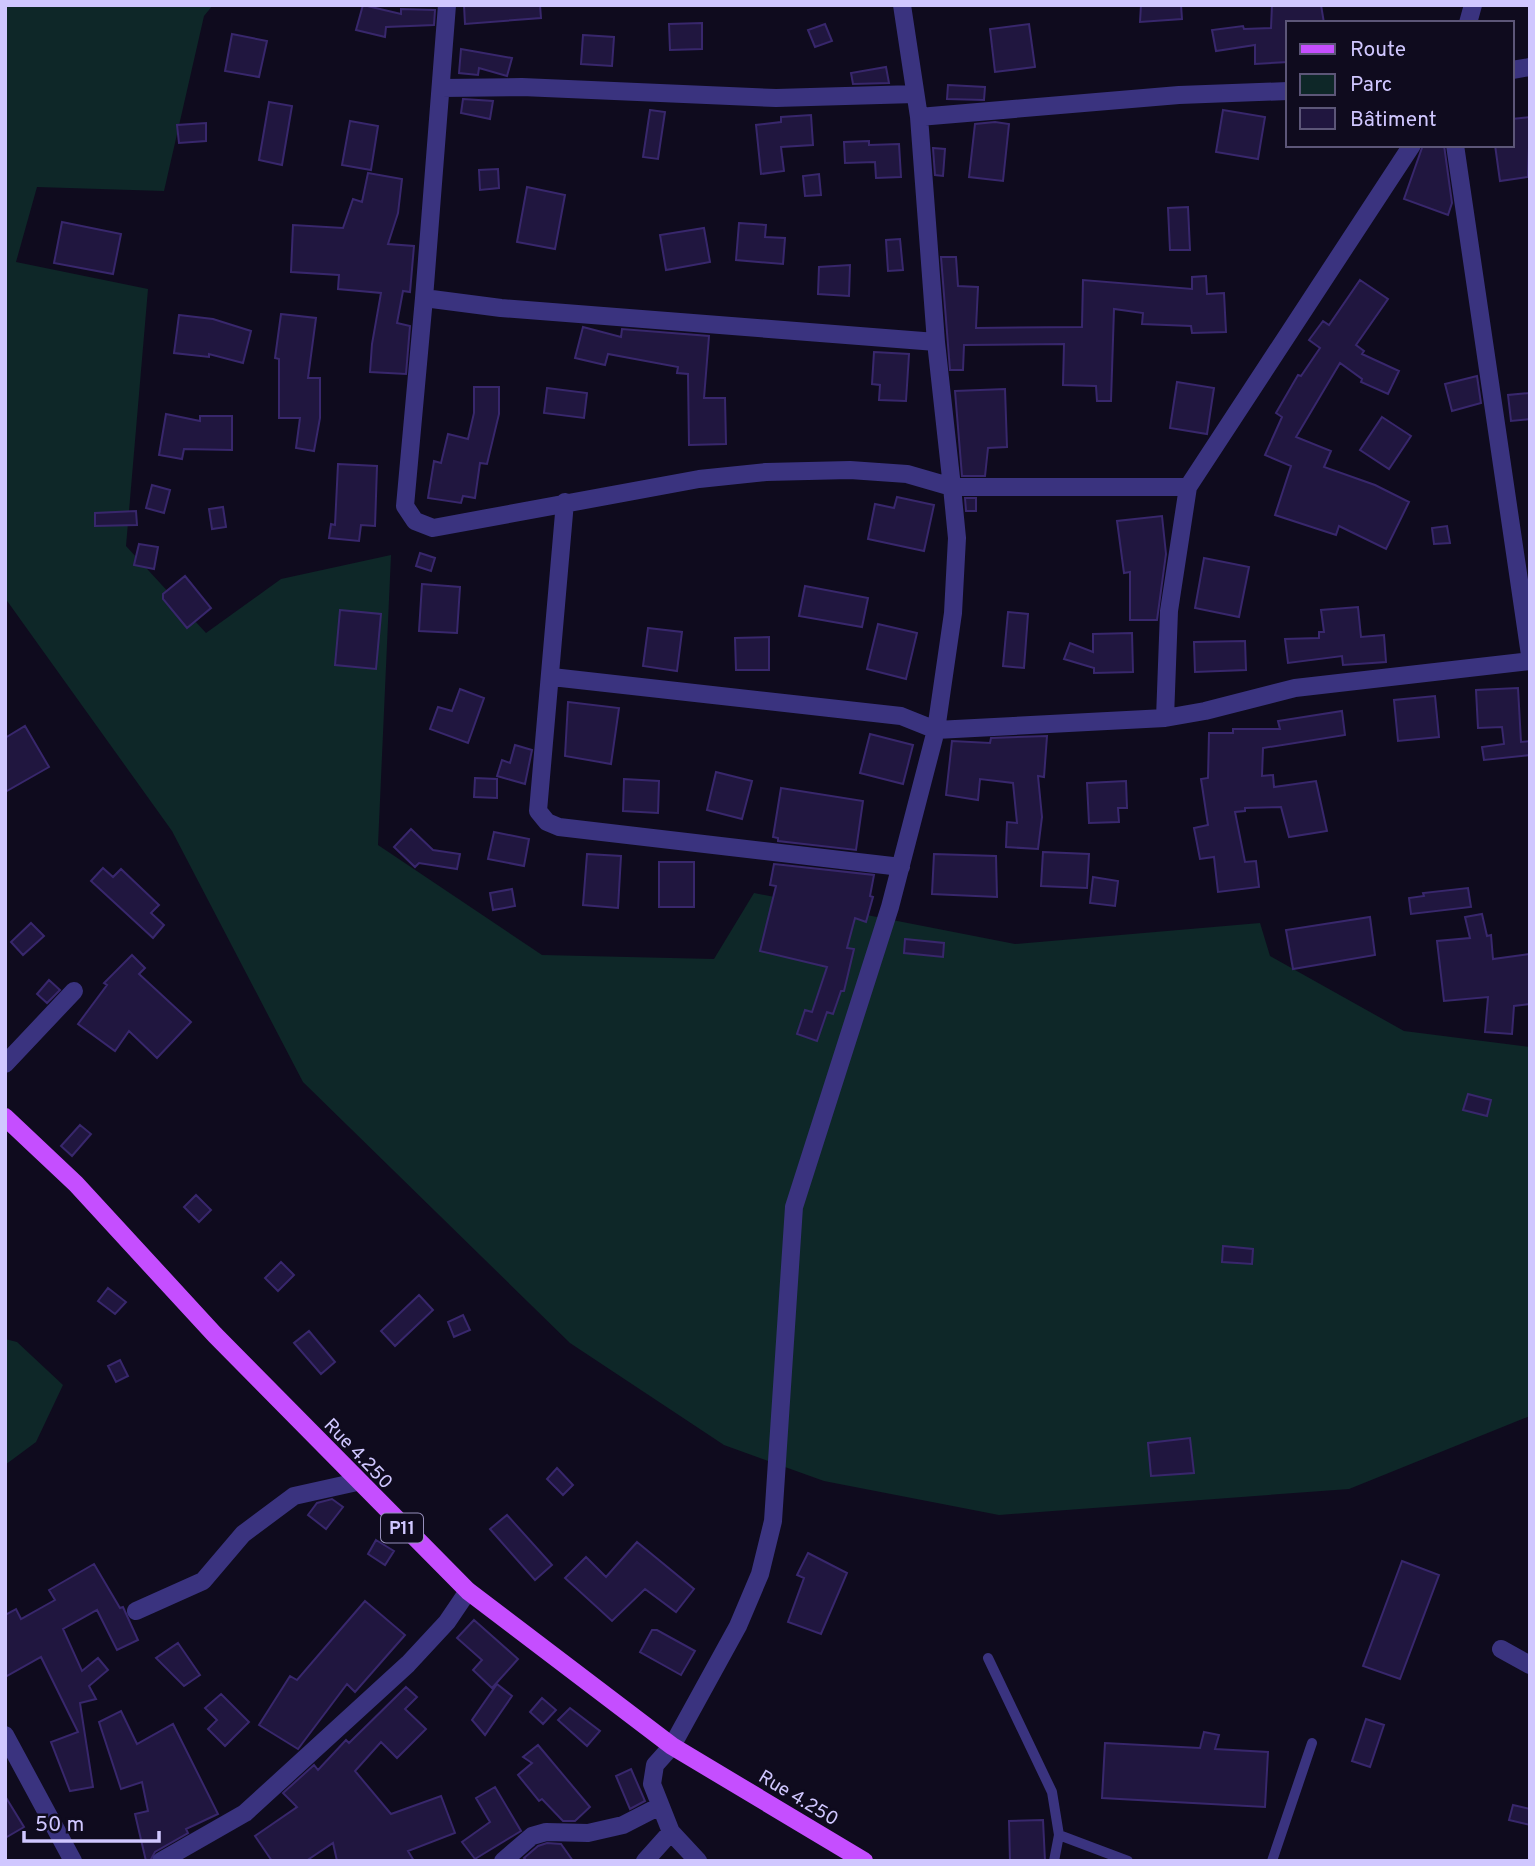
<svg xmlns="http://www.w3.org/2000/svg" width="1535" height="1866" viewBox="0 0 1535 1866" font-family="Overpass,sans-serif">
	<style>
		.green { fill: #0e2728 }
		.building { fill: #20163f; stroke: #38276c; stroke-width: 2 }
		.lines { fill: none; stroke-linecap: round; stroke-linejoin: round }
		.service { stroke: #3a337f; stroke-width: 10 }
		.minor { stroke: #3a337f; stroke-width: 18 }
		.primary { stroke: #c54eff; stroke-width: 18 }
		.labels { text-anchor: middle; stroke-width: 5; stroke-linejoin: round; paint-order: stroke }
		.shield { fill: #0f0b1e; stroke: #968fbc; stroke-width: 2 }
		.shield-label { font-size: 18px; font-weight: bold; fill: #d0c7ff }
		.street-label { font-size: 19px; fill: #d0c7ff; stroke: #0f0b1e }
	</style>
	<rect width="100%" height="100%" fill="#0f0b1e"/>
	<path class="green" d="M5 5H213L204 16 164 191 37 187 16 262 148 289 126 546 206 633 281 579 391 555 378 845 542 955 714 959 754 893 1015 944 1260 923 1270 956 1404 1031 1530 1047V1416L1349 1489 999 1515 824 1481 724 1445 570 1343 303 1082 172 831 5 598Z
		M5 1339 17 1342 63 1385 36 1442 5 1465Z"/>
	<path class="building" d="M363 5 401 14V9L435 10 434 25 386 27 385 37 356 30Z
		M464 5H540L541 18 465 24Z
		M1141 5H1181L1182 19 1140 22Z
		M1272 5H1321L1324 23H1288V62L1255 64V45L1216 51 1212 30 1243 26 1244 29 1271 28Z
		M702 23V49L670 50 669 24Z
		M825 24 832 41 815 47 808 30Z
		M1029 24 1035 67 995 72 990 29Z
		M232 34 267 41 259 77 225 71Z
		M583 35 614 37 612 66 581 64Z
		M461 49 512 58 507 76 479 68 478 75 459 73Z
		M886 67 889 83 853 84 851 73Z
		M948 85 985 87 984 100 947 99Z
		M463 99 493 101 490 119 461 113Z
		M269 102 292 106 282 165 259 160Z
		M650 110 665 112 658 159 643 157Z
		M1223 110 1265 117 1258 159 1216 152Z
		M811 115 813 145 781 147 784 171 761 174 756 125 781 122V117Z
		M1530 117 1528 177 1500 181 1495 145H1512V119Z
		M350 121 378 126 371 170 342 165Z
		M995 122 1009 124 1003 181 969 177 975 124Z
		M206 123V141L179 143 177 125Z
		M869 141V145L899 144 901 177 876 178 875 162 845 163 844 142Z
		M1423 145H1444L1452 203 1448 215 1404 199Z
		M933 148 945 149 943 176 935 175Z
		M498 169 499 188 480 190 479 170Z
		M368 173 402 179 398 213 388 244 414 246 410 292 403 291 397 323 410 326 406 374 370 372 372 344 381 293 338 289 339 275 291 272 293 225 343 228 353 199 362 202Z
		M819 174 821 195 805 196 803 176Z
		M527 187 565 195 555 249 517 242Z
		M1188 207 1190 250H1170L1168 208Z
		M62 222 121 234 113 274 54 263Z
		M739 223 766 225 765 237 785 238 783 264 736 260Z
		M704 228 710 262 666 270 660 235Z
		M900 239 903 270 888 271 886 240Z
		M941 257H956L958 286 978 287 976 328 1082 327 1083 280 1192 289V277L1206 276 1207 294 1224 293 1226 332 1192 333 1191 326 1142 324 1143 313 1114 309 1111 401H1097L1096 386 1063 385 1064 344 964 345 963 370H950Z
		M850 265 849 296 818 294 819 267Z
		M1360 280 1388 299 1356 345 1364 351 1362 354 1399 371 1388 394 1361 382 1362 379 1340 363 1296 437 1331 451 1324 467 1375 485 1409 502 1386 549 1339 526 1336 535 1275 515 1291 466 1265 455 1282 417 1276 413 1298 375 1301 376 1320 348 1309 340 1323 321 1329 325Z
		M281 314 316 318 308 378H320V418L314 451 296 448 300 418H279V359L275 358Z
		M179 315 213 319 251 331 243 363 209 354V357L174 353Z
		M583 327 621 337 622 329 709 336 704 398H725L726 444 689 445 688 374 677 373 678 367 608 354 605 365 575 358Z
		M874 352 909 354 906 401 879 400 880 385 872 384Z
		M1477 376 1481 403 1452 411 1445 384Z
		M1177 382 1214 388 1207 434 1170 428Z
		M474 387H499V414L487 464 480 463 475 498 463 496 461 503 428 498 434 461 441 463 448 434 468 439 474 413Z
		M547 388 587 393 584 418 544 413Z
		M1005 389 1007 447 988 448 985 476H962L955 391Z
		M1530 393V419L1511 421 1508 395Z
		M166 414 200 421V416H232V450L184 449 182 459 159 455Z
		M1382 417 1411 436 1389 469 1360 450Z
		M338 464 377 466 375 526 361 525 359 541 329 538 331 524 335 525Z
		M152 485 170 490 164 513 146 508Z
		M897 497 934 505 924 551 868 539 875 504 894 508Z
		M965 498H976V511H966Z
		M223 507 226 527 212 529 209 509Z
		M136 511 137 525 95 526V513Z
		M1162 516 1166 554 1157 620H1130V572L1124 573 1117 521Z
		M1447 526 1450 543 1434 544 1432 528Z
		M139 544 158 547 154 569 134 565Z
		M420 553 435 558 431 571 416 566Z
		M1204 558 1249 567 1239 617 1195 608Z
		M185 576 211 608 187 628 163 599V594Z
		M422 584 460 587 457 633 419 631Z
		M805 586 868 598 862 627 799 616Z
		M1358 607 1361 637 1384 635 1386 662 1343 665 1342 656 1288 663 1285 639 1319 638V632H1324L1321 610Z
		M340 610 381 614 376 669 335 665Z
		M1008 612 1028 614 1024 668 1003 666Z
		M878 624 917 633 906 679 867 669Z
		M648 628 682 632 677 671 643 666Z
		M1132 633 1133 672 1094 673V668L1064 659 1070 643 1093 652V634Z
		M769 637V670H736L735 638Z
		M1245 641 1246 670 1195 672 1194 642Z
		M1518 688 1521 742 1530 741V755L1484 760 1482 747 1504 744 1502 727 1478 728 1476 690Z
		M460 689 484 698 468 743 430 729 438 707 452 711Z
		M1435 696 1439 737 1398 741 1394 700Z
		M568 702 619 708 611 764 565 756Z
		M1342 711 1345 735 1263 748 1262 776 1273 775 1274 787 1316 781 1327 831 1289 837 1281 807 1245 808V811L1235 812 1245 862 1256 861 1259 887 1218 892 1214 857 1200 859 1194 828 1208 825 1201 779 1208 778 1209 733H1233V729H1280L1278 721Z
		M25 726 49 767 5 792V738Z
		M870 734 913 745 903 784 860 773Z
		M1047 736 1044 777 1038 776 1042 817 1038 849 1006 847 1007 822 1017 823 1013 783 980 779 978 800 946 795 952 741 990 743 991 738Z
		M515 745 532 750 525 784 497 776 502 760 510 763Z
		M716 772 752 781 742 819 707 810Z
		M475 778 497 779V798L474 797Z
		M624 779 659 781 658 813 623 811Z
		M1126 781 1127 808H1118L1119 822 1089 823 1087 783Z
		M781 788 863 801 856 850 778 841V838L773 837Z
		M411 829 433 850 460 854 457 869 419 863 415 867 394 847Z
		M494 832 529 839 524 866 488 859Z
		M1043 852 1089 854 1087 888 1041 886Z
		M587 854 621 856 618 908 583 905Z
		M934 854 996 856 997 897 932 894Z
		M659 862H694V907H659Z
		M774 864 874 875 870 896 873 897 866 922 855 918 847 948 854 949 844 991H841L833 1014 827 1012 817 1041 797 1034 805 1010 812 1012 827 967 760 951 776 886 770 885Z
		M103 868 113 877 121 869 159 905 151 913 164 925 153 938 91 881Z
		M1093 877 1118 881 1115 906 1090 903Z
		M1468 888 1471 907 1411 914 1409 898 1424 896 1423 893Z
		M512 889 515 906 493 910 490 893Z
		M1482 914 1487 936 1491 935 1493 959 1530 954V1004L1514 1006 1512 1034 1485 1032 1488 997 1444 1001 1437 941 1470 938 1465 917Z
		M1370 917 1375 955 1293 969 1286 930Z
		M31 923 44 936 23 955 11 942Z
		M905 939 944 943 943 957 904 953Z
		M132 955 145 968 139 974 191 1022 157 1058 129 1031 115 1051 78 1024 107 985 104 983Z
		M49 980 60 990 47 1003 37 994Z
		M1468 1094 1491 1100 1487 1116 1463 1110Z
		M80 1125 91 1134 72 1156 61 1146Z
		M196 1195 211 1210 199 1222 184 1207Z
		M1223 1246 1253 1249 1252 1264 1222 1262Z
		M281 1262 294 1275 278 1291 265 1278Z
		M108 1288 126 1302 115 1314 98 1301Z
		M419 1295 433 1310 395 1346 381 1331Z
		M463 1315 470 1330 454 1337 448 1322Z
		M309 1331 335 1362 321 1374 294 1343Z
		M120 1360 128 1376 116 1382 108 1366Z
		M1190 1438 1194 1473 1151 1476 1148 1443Z
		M557 1468 573 1485 563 1495 547 1479Z
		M332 1499 343 1507 326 1529 308 1515 317 1503Z
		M507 1515 552 1565 535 1580 490 1529Z
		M376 1540 394 1551 385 1565 368 1554Z
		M637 1542 694 1589 676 1612 645 1589 612 1621 565 1578 586 1557 606 1577Z
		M808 1553 847 1573 821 1634 788 1622 804 1578 797 1575Z
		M1402 1561 1439 1575 1400 1679 1363 1666Z
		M94 1564 120 1608 123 1607 138 1640 117 1650 97 1610 63 1629 82 1671 98 1658 108 1670 89 1686 96 1699 80 1703 93 1787 70 1791 51 1742 78 1732 41 1657 5 1677V1615L16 1609 21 1619 55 1600 49 1590Z
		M365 1601 405 1635 355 1692 347 1684 298 1749 259 1725 290 1676 297 1680Z
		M474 1620 518 1659 492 1688 473 1670 482 1660 457 1638Z
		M652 1630H657L695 1651 681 1675 640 1652Z
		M178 1643 200 1675 184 1686 156 1658Z
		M497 1684 512 1696 485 1735 472 1720Z
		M406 1687 417 1697 405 1709 426 1729 397 1758 381 1742 355 1771 391 1814 441 1796 455 1833 408 1851 414 1861H337L333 1843 306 1861H272L255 1836 297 1807 283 1793 314 1765 318 1770 346 1740 349 1743Z
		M221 1694 249 1722 225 1746 208 1729 217 1720 205 1708Z
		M542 1698 556 1710 543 1724 530 1712Z
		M570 1708 600 1731 587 1746 558 1720Z
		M121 1711 137 1744 173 1724 218 1814 186 1829 188 1833 155 1852 150 1861H146L135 1814 148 1811 142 1782 121 1789 99 1722Z
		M1366 1719 1384 1725 1370 1767 1352 1761Z
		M1204 1732 1219 1735 1215 1749 1268 1752 1265 1807 1102 1798 1105 1743 1200 1748Z
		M538 1745 590 1807 575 1821H563L542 1799 539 1801 518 1775 532 1763 523 1757Z
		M631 1769 645 1801 630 1809 616 1776Z
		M495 1787 521 1831 475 1859 462 1842 490 1822 476 1798Z
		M5 1796 24 1827 5 1838Z
		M1513 1805 1530 1809V1825L1509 1820Z
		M1043 1820 1045 1861H1010L1009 1821Z
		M547 1843 561 1844 573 1861H527L524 1858 538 1846Z"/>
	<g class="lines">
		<path class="service" d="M988 1658 1052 1792 1059 1835 1054 1861
			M1059 1835 1128 1861
			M1272 1861 1312 1743"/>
		<path class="minor" d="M1468 23 1473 5
			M1512 70 1530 67
			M441 88 522 87 776 98 915 94
			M919 117 1179 95 1288 91
			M1455 145 1530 655
			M424 298 447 5
			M936 342 501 308 424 298 405 506 415 521 433 528 699 479 766 472 850 470 907 474 952 487H1188L1412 145
			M565 502 538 811 547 822 559 827 901 867
			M552 677 901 716 936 730 1165 718 1205 711 1295 688 1530 661
			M1165 718 1169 611 1188 487
			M5 1064 74 991
			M136 1611 203 1581 243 1534 294 1496 357 1482
			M1501 1649 1530 1665
			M5 1735 73 1861
			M161 1861 245 1813 408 1664 447 1622 468 1591
			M503 1861 532 1836 546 1832 588 1833 623 1825 660 1806
			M645 1861 671 1832
			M698 1861 671 1832 652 1784 655 1765 672 1746 738 1626 760 1574 773 1521 794 1207 890 907 936 730 953 613 957 538 952 487 936 342 919 117 902 5"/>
		<path class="primary" d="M5 1117 76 1184 215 1335 468 1591 672 1746 864 1861"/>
	</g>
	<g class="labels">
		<rect class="shield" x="381" y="1513.5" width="42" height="29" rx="5"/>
		<g class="shield-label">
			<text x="402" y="1534">P11</text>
		</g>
		<g class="street-label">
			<text transform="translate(359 1453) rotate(46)" y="7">Rue 4.250</text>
			<text transform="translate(799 1797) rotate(31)" y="7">Rue 4.250</text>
		</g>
	</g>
	<rect width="1535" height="1866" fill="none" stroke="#d0c7ff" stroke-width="14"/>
	<rect x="1286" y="21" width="228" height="126" fill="#0f0b1e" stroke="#5c5678" stroke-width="2"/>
	<rect x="1300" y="44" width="35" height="10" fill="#c54eff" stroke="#5c5678" stroke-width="2"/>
	<text x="1350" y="56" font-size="21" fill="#d0c7ff">Route</text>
	<rect x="1300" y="74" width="35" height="21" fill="#0e2728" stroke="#5c5678" stroke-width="2"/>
	<text x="1350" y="91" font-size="21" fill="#d0c7ff">Parc</text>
	<rect x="1300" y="108" width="35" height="21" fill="#20163f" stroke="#5c5678" stroke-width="2"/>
	<text x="1350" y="126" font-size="21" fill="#d0c7ff">Bâtiment</text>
	<path d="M24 1831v10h135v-10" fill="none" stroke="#d0c7ff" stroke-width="3.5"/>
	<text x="35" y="1831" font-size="21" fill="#d0c7ff" stroke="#0f0b1e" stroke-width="5" paint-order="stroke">50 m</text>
</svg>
